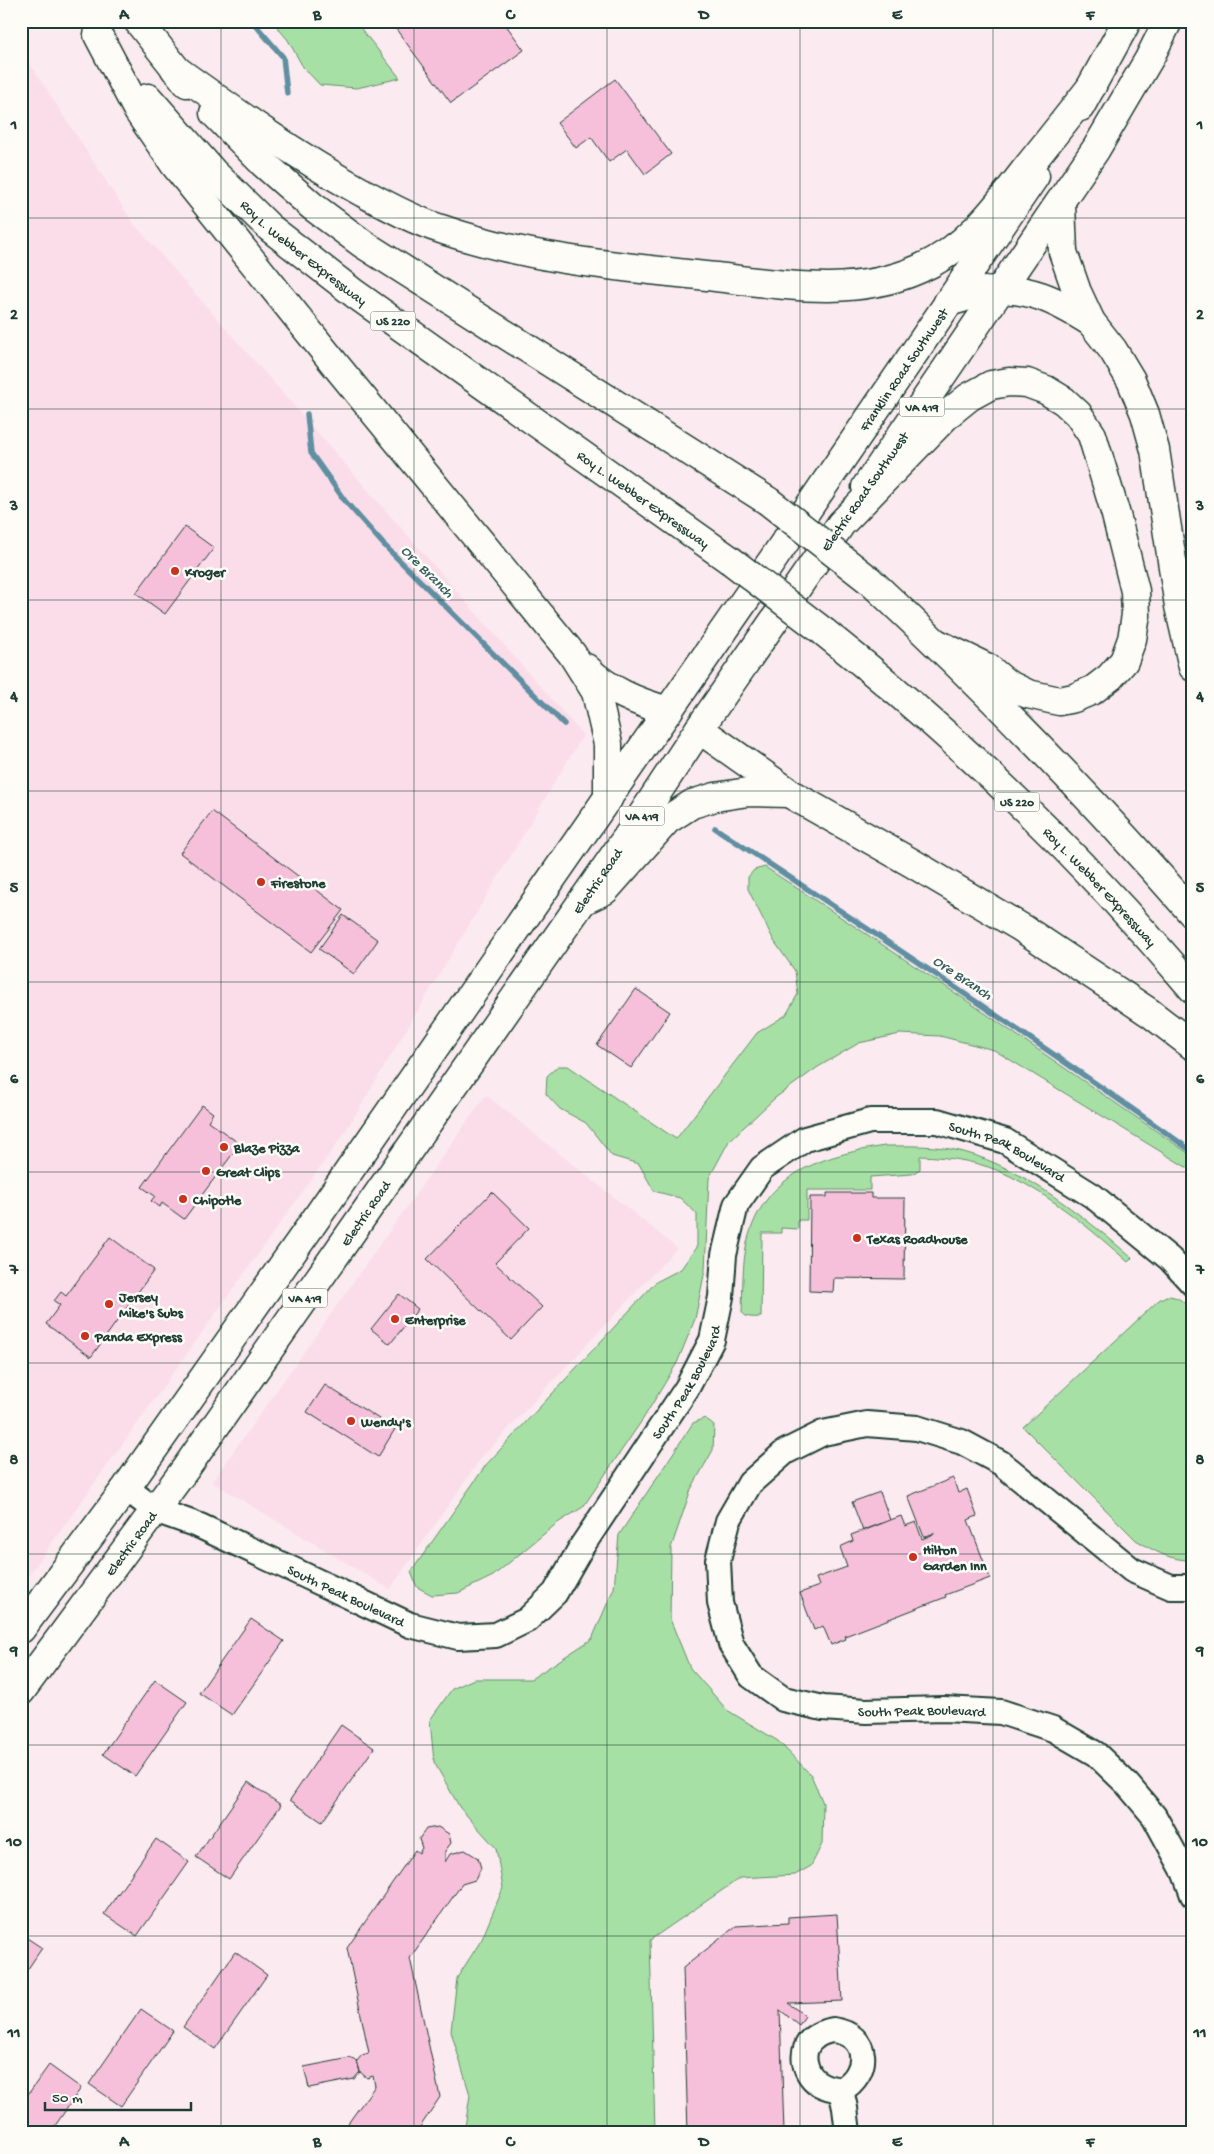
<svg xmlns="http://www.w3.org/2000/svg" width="1214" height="2154" viewBox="0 0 1214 2154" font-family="'Gochi Hand',sans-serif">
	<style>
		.built { fill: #fadde9 }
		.green { fill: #a7e0a5; stroke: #638e6c }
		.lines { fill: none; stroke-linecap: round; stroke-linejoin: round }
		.stream { stroke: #5f8fa1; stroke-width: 5.5 }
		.building { fill: #f6c0db; stroke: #1f3d34 }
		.minor-casing { stroke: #1f3d34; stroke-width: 28 }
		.major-casing { stroke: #1f3d34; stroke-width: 31 }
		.highway-casing { stroke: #1f3d34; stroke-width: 31 }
		.minor { stroke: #fdfcf7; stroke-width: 24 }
		.major { stroke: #fdfcf7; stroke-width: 28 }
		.highway { stroke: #fdfcf7; stroke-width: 28 }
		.highway-bridge-casing { stroke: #1f3d34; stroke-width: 31; stroke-linecap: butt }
		.highway-bridge { stroke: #fdfcf7; stroke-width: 28 }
		.grid { fill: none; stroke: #1f3d34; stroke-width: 1; stroke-opacity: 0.55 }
		.poi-dot { fill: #c8321e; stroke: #fdfcf7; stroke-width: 2 }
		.labels { text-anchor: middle; stroke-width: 5; stroke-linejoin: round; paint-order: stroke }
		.shield { fill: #fdfcf7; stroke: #62766e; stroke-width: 1 }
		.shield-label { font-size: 12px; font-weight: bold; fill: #1f3d34 }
		.street-label { font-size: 14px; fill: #1f3d34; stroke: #fdfcf7 }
		.poi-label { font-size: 14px; font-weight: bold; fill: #1f3d34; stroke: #fdfcf7; text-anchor: start }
		.water-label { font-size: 15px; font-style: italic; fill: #3a5f61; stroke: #fdfcf7 }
		.neatline { fill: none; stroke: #1f3d34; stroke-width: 2 }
		.grid-label { font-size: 16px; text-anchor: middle; font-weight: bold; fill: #1f3d34 }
	</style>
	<rect width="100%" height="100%" fill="#fbeaef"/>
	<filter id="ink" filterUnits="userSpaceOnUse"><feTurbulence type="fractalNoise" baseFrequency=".02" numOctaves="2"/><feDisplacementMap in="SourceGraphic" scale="10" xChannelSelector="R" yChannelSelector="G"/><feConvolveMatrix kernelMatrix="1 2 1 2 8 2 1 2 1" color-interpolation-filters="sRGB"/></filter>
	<g filter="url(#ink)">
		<path class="built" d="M21 50 133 223 583 735 343 1135 21 1586Z
			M486 1095 677 1248 481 1458 390 1589 212 1482Z"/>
		<path class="green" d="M272 21H355L400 78 357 88 320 85 303 67 288 40Z
			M765 867 963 998 1191 1155 1193 1166 1186 1167 994 1050 940 1036 900 1034 859 1043 818 1067 775 1098 729 1141 709 1178 705 1270 695 1319 677 1363 643 1419 583 1507 556 1524 493 1576 458 1593 432 1595 417 1587 411 1572 486 1465 656 1282 681 1269 697 1246V1214L680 1198 654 1191 639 1164 612 1156 586 1123 560 1109 546 1094 547 1076 558 1066H568L676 1139 757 1033 786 1015 798 994 795 971 774 941 748 889V877L754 870Z
			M885 1146C906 1146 928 1145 950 1149 1014 1160 1084 1216 1132 1258L1128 1262C1092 1230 1053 1197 1010 1176 982 1162 951 1157 920 1156V1169L912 1174 870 1177V1190H807V1220H798V1229L781 1228V1233H762L761 1317C754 1317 746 1319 742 1312 743 1289 742 1265 747 1243 763 1174 822 1155 885 1146Z
			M1166 1296C1180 1296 1185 1303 1193 1313V1560C1171 1561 1154 1551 1136 1540L1023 1427 1159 1300Z
			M705 1418 714 1425 713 1450 691 1489 671 1548 670 1619 690 1668 727 1710 778 1741 811 1775 823 1803 822 1844 811 1866 795 1875 740 1878 650 1940 655 2133H464L470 2095 451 2031 457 1978 482 1939 503 1888 496 1848 460 1808 434 1762 430 1720 452 1689 474 1679H531L592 1639 614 1588 619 1535 693 1423Z"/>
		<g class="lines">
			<path class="stream" d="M252 21 283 57 287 93
				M307 414 311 453 345 501 384 545 564 724
				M715 828C876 934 1036 1040 1193 1152"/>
		</g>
		<path class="building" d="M390 21H503L524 50 451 103Z
			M615 79 671 154 645 174 627 149 609 162 591 137 576 148 557 123Z
			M185 527 214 548 165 614 136 593Z
			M212 811 343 910 311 952 180 853Z
			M343 915 378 940 354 974 319 949Z
			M636 989 670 1012 631 1068 597 1045Z
			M202 1105 213 1113 208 1121 240 1144 184 1219 162 1203 160 1207 151 1201 155 1196 142 1187Z
			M492 1192 529 1228 495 1263 542 1307 511 1340 427 1259Z
			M827 1193H871V1198H905L904 1279 834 1278 833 1292 809 1291 810 1197H827Z
			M110 1237 154 1270 91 1357 46 1324 60 1305 54 1301 61 1292 66 1296Z
			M399 1294 418 1309 390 1344 371 1329Z
			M325 1385 395 1429 378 1457 307 1412Z
			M953 1478 958 1493 967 1489 977 1516 968 1520 990 1578 945 1595 946 1597 845 1636 846 1639 831 1645 823 1626 814 1630 800 1593 819 1586 816 1578 847 1567 840 1547 853 1541 851 1535 901 1516 905 1526 916 1522 922 1539 934 1534V1533L924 1537 908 1496Z
			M880 1492 890 1520 863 1531 852 1502Z
			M251 1619 284 1641 232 1715 199 1693Z
			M155 1680 187 1702 135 1776 103 1754Z
			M341 1725 374 1748 322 1822 290 1800Z
			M248 1782 281 1805 229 1879 196 1857Z
			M438 1827 449 1834 451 1843 445 1851V1862L450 1854 465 1850 478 1858 481 1868 475 1880 462 1884 410 1958 440 2097 416 2133H341L375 2086 373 2076 367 2078 360 2072 357 2061 362 2055 369 2053 347 1948 415 1850 419 1853 422 1848 419 1839 426 1829Z
			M156 1839 189 1862 137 1936 104 1914Z
			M837 1914 842 2001 788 2003 805 2016 799 2025 780 2010 784 2133H688L683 1968 736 1926 788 1923V1917Z
			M21 1934 42 1948 21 1979Z
			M235 1952 267 1975 215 2049 183 2027Z
			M141 2009 173 2031 121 2106 89 2084Z
			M350 2058 357 2061 360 2072 354 2079 309 2088 304 2067Z
			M49 2065 81 2088 50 2133H21V2104Z"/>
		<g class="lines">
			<g class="minor-casing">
				<g id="minor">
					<path id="s1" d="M126 1488 155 1510 200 1526 410 1625 458 1637 496 1635 527 1620 555 1593 582 1546 687 1388 712 1340 721 1297 724 1255 736 1205 762 1168 805 1139 870 1121H937L1005 1141 1093 1196 1170 1259 1193 1284"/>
					<path id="s2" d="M1193 1587H1171L1132 1570 1001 1463 962 1442 917 1428 867 1424 823 1433 785 1452 750 1483 728 1521 718 1560 720 1603 731 1644 751 1676 783 1699 823 1708 866 1711 944 1709 1001 1712 1053 1729 1096 1754 1127 1784 1154 1816 1184 1871 1193 1895"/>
					<path d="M833 2030C870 2035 871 2073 841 2090 835 2089 828 2088 822 2085 804 2077 797 2049 815 2037 820 2033 827 2031 833 2030Z"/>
					<path d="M841 2090 845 2108 848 2133"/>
				</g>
			</g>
			<g class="major-casing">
				<g id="major">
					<path d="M1080 107 1127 21"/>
					<path d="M866 487 1096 149 1149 59 1168 21"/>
					<path id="s3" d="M21 1629 126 1488 315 1220 774 558 1035 176"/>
					<path id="s4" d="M21 1691 186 1468 339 1250 639 820 699 729 839 527"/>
				</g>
			</g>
			<g class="highway-casing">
				<g id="highway">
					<path d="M138 21 187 83"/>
					<path d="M98 35 138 111 175 165 334 363 572 654 596 692 608 744V799"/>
					<path d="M175 69C235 112 295 155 360 191 386 205 413 220 441 229 530 260 624 267 716 277 784 285 854 298 919 269 966 249 996 208 1026 169 1048 142 1070 114 1092 86"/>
					<path id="s5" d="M148 98 213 172 270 228 355 294 730 560"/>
					<path d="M214 113 263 163 312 206 363 244 768 501"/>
					<path d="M1061 204 1063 252 1077 292 1091 322 1113 350 1131 380 1145 414 1155 450 1179 606 1193 667"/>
					<path d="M948 302C961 299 973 294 986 291 1026 284 1059 302 1091 322"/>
					<path d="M841 524 948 414 969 397 991 385 1009 382 1027 383 1046 390 1064 401 1078 414 1092 435 1116 515 1135 591 1136 615 1132 639 1124 661 1110 677 1093 690 1074 698 1059 701 1028 694 1007 684 988 668 938 644"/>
					<path d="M869 580C983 686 1091 797 1193 914"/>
					<path id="s6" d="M824 632C958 738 1083 858 1193 989"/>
					<path d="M586 668C609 691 637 702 668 711"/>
					<path d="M699 729 794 796 912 863 1022 928 1150 1013 1193 1046"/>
					<path d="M582 901 605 890 667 820 692 804 715 797 748 792 789 793"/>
				</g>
			</g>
			<use href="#minor" class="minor"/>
			<use href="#major" class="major"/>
			<use href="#highway" class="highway"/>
			<g class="highway-bridge-casing">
				<path id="highway-bridge" d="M768 501 869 580
					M730 560 824 632"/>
			</g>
			<use href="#highway-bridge" class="highway-bridge"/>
		</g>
	</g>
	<path class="grid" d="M221 21V2133M414 21V2133M607 21V2133M800 21V2133M993 21V2133M21 218H1193M21 409H1193M21 600H1193M21 791H1193M21 982H1193M21 1172H1193M21 1363H1193M21 1554H1193M21 1745H1193M21 1936H1193"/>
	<g class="poi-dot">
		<circle cx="175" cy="571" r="5"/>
		<circle cx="261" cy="882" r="5"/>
		<circle cx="224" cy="1147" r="5"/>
		<circle cx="206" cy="1171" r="5"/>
		<circle cx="183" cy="1199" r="5"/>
		<circle cx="857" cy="1238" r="5"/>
		<circle cx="109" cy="1304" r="5"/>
		<circle cx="395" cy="1319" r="5"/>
		<circle cx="85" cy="1336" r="5"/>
		<circle cx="351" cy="1421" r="5"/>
		<circle cx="913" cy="1557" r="5"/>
	</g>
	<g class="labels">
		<g class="shield">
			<rect x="370.5" y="311.5" width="45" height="19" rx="4"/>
			<rect x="899.5" y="397.5" width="45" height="19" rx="4"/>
			<rect x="994.5" y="792.5" width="45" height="19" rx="4"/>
			<rect x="619.5" y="806.5" width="45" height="19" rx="4"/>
			<rect x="282.5" y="1288.5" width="45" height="19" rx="4"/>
		</g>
		<g class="shield-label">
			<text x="393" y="325">US 220</text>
			<text x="922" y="411">VA 419</text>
			<text x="1017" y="806">US 220</text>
			<text x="642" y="820">VA 419</text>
			<text x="305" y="1302">VA 419</text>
		</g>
		<g class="street-label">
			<text dy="5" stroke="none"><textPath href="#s5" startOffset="220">Roy L. Webber Expressway</textPath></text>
			<text dy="5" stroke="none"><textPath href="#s3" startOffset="1538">Franklin Road Southwest</textPath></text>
			<text transform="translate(864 491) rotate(-55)" y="5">Electric Road Southwest</text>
			<text dy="5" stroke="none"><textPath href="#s5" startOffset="640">Roy L. Webber Expressway</textPath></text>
			<text dy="5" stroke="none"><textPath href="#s4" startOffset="994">Electric Road</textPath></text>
			<text dy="5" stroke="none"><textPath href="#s6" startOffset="376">Roy L. Webber Expressway</textPath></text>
			<text dy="5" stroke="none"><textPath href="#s1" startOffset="1221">South Peak Boulevard</textPath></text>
			<text dy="5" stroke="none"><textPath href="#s4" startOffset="589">Electric Road</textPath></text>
			<text dy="5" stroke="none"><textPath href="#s1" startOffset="726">South Peak Boulevard</textPath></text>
			<text dy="5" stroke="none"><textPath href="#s4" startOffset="184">Electric Road</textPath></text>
			<text dy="5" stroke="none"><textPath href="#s1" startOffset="246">South Peak Boulevard</textPath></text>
			<text dy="5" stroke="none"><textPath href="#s2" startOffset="896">South Peak Boulevard</textPath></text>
		</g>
		<g class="poi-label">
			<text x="185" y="576">Kroger</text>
			<text x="271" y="887">Firestone</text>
			<text x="234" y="1152">Blaze Pizza</text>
			<text x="216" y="1176">Great Clips</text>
			<text x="193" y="1204">Chipotle</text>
			<text x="867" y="1243">Texas Roadhouse</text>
			<text x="119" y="1301">Jersey<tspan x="119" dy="16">Mike's Subs</tspan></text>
			<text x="405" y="1324">Enterprise</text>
			<text x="95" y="1341">Panda Express</text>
			<text x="361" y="1426">Wendy's</text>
			<text x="923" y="1554">Hilton<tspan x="923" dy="16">Garden Inn</tspan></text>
		</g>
		<g class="water-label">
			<text transform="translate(428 571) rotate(45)" y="5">Ore Branch</text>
			<text transform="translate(963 977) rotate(34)" y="5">Ore Branch</text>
		</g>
	</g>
	<rect width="1214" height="2154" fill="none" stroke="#fdfcf7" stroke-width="55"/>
	<path d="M45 2102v8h146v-8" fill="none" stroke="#1f3d34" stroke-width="2.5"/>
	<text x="52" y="2102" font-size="15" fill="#1f3d34" stroke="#fdfcf7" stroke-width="4" paint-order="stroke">50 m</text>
	<rect x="28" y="28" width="1158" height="2098" class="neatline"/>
	<g class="grid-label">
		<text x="124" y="19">A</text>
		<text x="317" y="19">B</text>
		<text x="510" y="19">C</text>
		<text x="704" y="19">D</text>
		<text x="897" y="19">E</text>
		<text x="1090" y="19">F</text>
		<text x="14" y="129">1</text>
		<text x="1200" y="129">1</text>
		<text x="14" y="319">2</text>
		<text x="1200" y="319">2</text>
		<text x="14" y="510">3</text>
		<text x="1200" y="510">3</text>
		<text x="14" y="701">4</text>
		<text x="1200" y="701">4</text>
		<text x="14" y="892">5</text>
		<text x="1200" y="892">5</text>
		<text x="14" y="1083">6</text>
		<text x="1200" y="1083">6</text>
		<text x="14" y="1274">7</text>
		<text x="1200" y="1274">7</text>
		<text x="14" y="1464">8</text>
		<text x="1200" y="1464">8</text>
		<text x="14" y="1655">9</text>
		<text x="1200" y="1655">9</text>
		<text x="14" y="1846">10</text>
		<text x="1200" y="1846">10</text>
		<text x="14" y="2037">11</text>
		<text x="1200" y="2037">11</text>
		<text x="124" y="2146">A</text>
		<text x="317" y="2146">B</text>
		<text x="510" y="2146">C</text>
		<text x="704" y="2146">D</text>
		<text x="897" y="2146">E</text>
		<text x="1090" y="2146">F</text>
	</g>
</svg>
